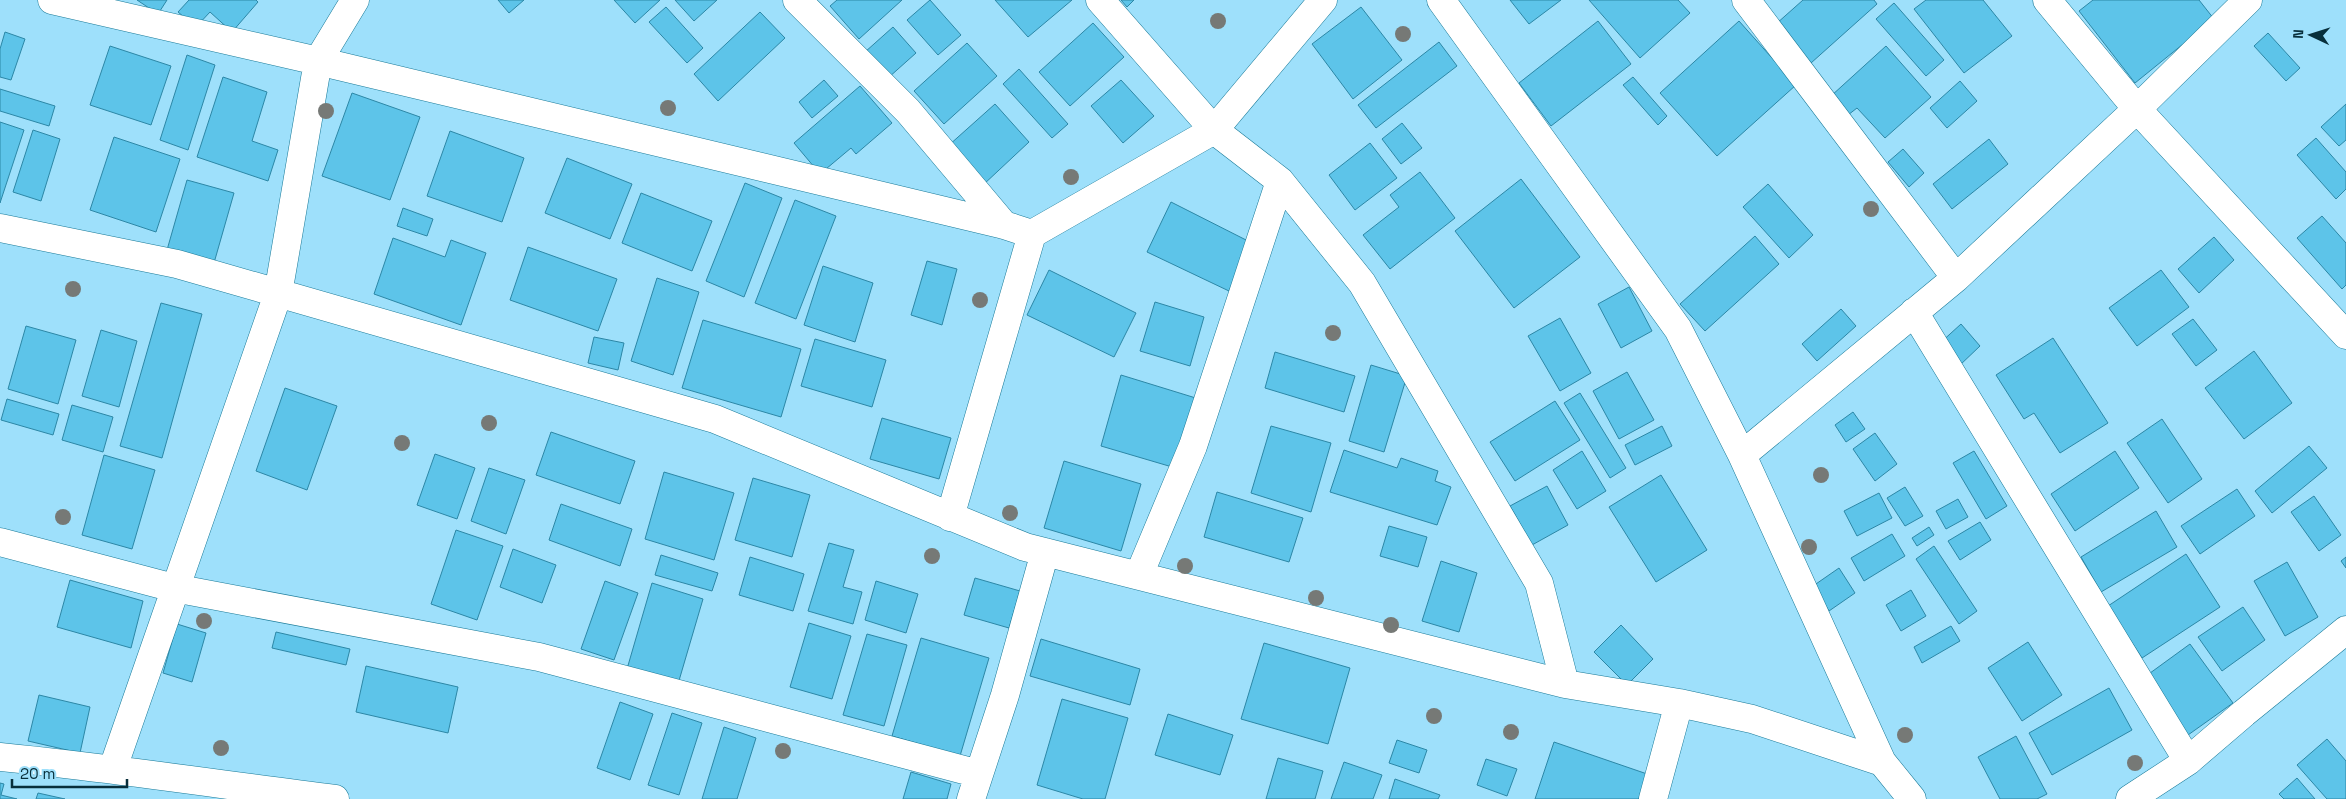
<svg xmlns="http://www.w3.org/2000/svg" width="2346" height="799" viewBox="0 0 2346 799" font-family="'Space Grotesk',sans-serif">
	<style>
		.building { fill: #5dc4e9; stroke: #2c87a6 }
		.lines { fill: none; stroke-linecap: round; stroke-linejoin: round }
		.street-casing { stroke: #197a98; stroke-width: 29 }
		.street { stroke: #fff; stroke-width: 28 }
		.tree { fill: #767976 }
	</style>
	<rect width="100%" height="100%" fill="#9ee0fb"/>
	<path class="building" d="M137 0H167L158 14Z
		M189 0H256L258 2 232 32 210 12 196 27 178 12Z
		M498 0H524L509 13Z
		M614 0H660L635 23Z
		M675 0H717L694 21Z
		M837 0H902L859 39 830 6Z
		M930 0 961 35 938 55 907 20Z
		M995 0H1072L1028 37Z
		M1121 0H1134L1127 7Z
		M1510 0H1561L1529 24Z
		M1589 0H1678L1690 13 1640 58Z
		M1803 0H1874L1877 4 1811 63 1776 24Z
		M1926 0H1983L2012 36 1964 73 1914 9Z
		M2093 0H2199L2214 19 2135 83 2079 11Z
		M1894 3 1944 60 1926 76 1876 19Z
		M666 7 703 48 687 63 649 22Z
		M1361 7 1402 60 1353 99 1312 44Z
		M760 12 785 38 718 101 694 74Z
		M1598 21 1631 64 1551 126 1519 83Z
		M1739 21 1796 85 1717 156 1660 93Z
		M1093 23 1124 57 1070 106 1039 72Z
		M893 27 916 53 888 78 865 52Z
		M5 32 25 39 11 80 0 77V49Z
		M2268 33 2300 68 2286 81 2254 46Z
		M1439 42 1457 66 1376 128 1358 105Z
		M967 43 997 76 944 124 914 91Z
		M110 46 171 66 151 125 90 105Z
		M1886 46 1931 97 1885 138 1857 108 1848 115 1831 96Z
		M187 55 215 65 188 150 160 140Z
		M1019 69 1068 124 1052 138 1003 84Z
		M223 77 267 92 252 141 278 150 268 181 197 157Z
		M1633 77 1667 116 1658 125 1623 85Z
		M824 80 838 96 812 118 799 102Z
		M1121 80 1154 116 1123 143 1091 106Z
		M1960 81 1977 101 1947 128 1930 108Z
		M860 86 892 123 856 154 851 148 820 174 794 143Z
		M0 89 55 106 49 126 0 111Z
		M352 93 420 117 390 200 322 176Z
		M995 104 1029 142 983 185 948 146Z
		M2346 104V140L2339 146 2321 127Z
		M0 122 24 130 0 203Z
		M1402 123 1422 148 1401 164 1382 139Z
		M33 130 60 139 41 201 13 192Z
		M450 131 524 158 502 222 427 196Z
		M114 137 180 159 156 232 90 210Z
		M2316 138 2346 172V189L2336 199 2297 155Z
		M1989 139 2008 164 1952 209 1933 184Z
		M1370 143 1397 178 1355 210 1329 175Z
		M1903 149 1924 173 1909 187 1888 162Z
		M567 158 632 184 610 239 545 213Z
		M1420 172 1455 218 1390 269 1363 235 1399 207 1390 195Z
		M1521 179 1580 257 1514 308 1455 231Z
		M187 180 234 193 214 263 167 250Z
		M745 183 782 198 744 297 706 281Z
		M1768 184 1813 235 1789 258 1743 207Z
		M641 193 712 221 692 271 622 243Z
		M795 200 836 216 796 319 755 303Z
		M1171 202 1252 243 1229 291 1147 252Z
		M403 208 433 219 427 236 397 226Z
		M2322 216 2346 243V285L2342 289 2297 238Z
		M1755 236 1779 264 1705 331 1680 304Z
		M2214 237 2234 260 2199 293 2178 269Z
		M393 238 445 257 451 240 486 253 461 325 374 294Z
		M528 247 617 279 598 331 510 300Z
		M927 261 957 269 942 325 911 315Z
		M823 266 873 283 855 342 804 325Z
		M1049 270 1136 313 1114 357 1027 315Z
		M2161 270 2189 307 2137 346 2109 308Z
		M657 278 699 292 673 375 631 361Z
		M1629 287 1652 331 1621 348 1598 304Z
		M1155 302 1204 317 1190 366 1140 351Z
		M161 303 202 314 162 458 120 446Z
		M1841 309 1856 326 1817 361 1802 344Z
		M1560 318 1591 373 1560 391 1528 336Z
		M2193 319 2217 350 2196 366 2172 334Z
		M703 320 801 349 781 417 682 388Z
		M1961 324 1980 346 1959 366 1939 344Z
		M26 326 76 340 58 404 8 389Z
		M101 330 137 341 119 407 82 396Z
		M594 337 624 343 618 370 588 363Z
		M2053 338 2108 423 2060 453 2034 413 2024 419 1996 375Z
		M815 339 886 360 872 407 801 386Z
		M2254 351 2292 403 2244 439 2205 388Z
		M1275 352 1355 376 1344 412 1265 388Z
		M1371 365 1407 376 1384 452 1349 441Z
		M1627 372 1654 420 1619 439 1593 391Z
		M1121 375 1199 399 1179 469 1101 446Z
		M285 388 337 406 307 490 256 471Z
		M1580 393 1626 468 1610 478 1564 403Z
		M7 399 59 414 53 435 1 420Z
		M1555 401 1580 440 1515 481 1490 442Z
		M72 405 113 417 103 452 62 440Z
		M1853 412 1865 429 1846 442 1835 425Z
		M882 418 951 438 939 479 870 459Z
		M2162 419 2202 479 2168 503 2127 443Z
		M1271 426 1331 443 1311 512 1251 493Z
		M1662 426 1672 446 1635 465 1625 445Z
		M551 432 635 461 620 504 536 475Z
		M1875 433 1897 464 1875 481 1853 449Z
		M2309 446 2327 468 2272 513 2255 491Z
		M1344 450 1397 468 1401 458 1438 471 1435 481 1451 487 1437 525 1330 492Z
		M1582 451 1606 491 1577 509 1553 470Z
		M1974 451 2007 506 1986 519 1953 463Z
		M2115 451 2139 488 2075 531 2051 494Z
		M435 454 475 468 457 519 417 505Z
		M104 455 155 470 132 549 82 535Z
		M1064 461 1141 484 1121 551 1044 528Z
		M489 468 525 480 506 534 471 521Z
		M664 472 734 493 714 560 645 539Z
		M1661 475 1707 550 1656 582 1609 507Z
		M753 478 810 495 792 557 735 540Z
		M1547 486 1568 525 1532 545 1510 506Z
		M1905 487 1923 516 1905 526 1887 498Z
		M2237 489 2255 516 2200 554 2181 526Z
		M1217 492 1303 518 1289 562 1204 537Z
		M1879 493 1892 518 1857 536 1844 511Z
		M2314 496 2341 535 2319 551 2291 512Z
		M1958 499 1968 517 1946 529 1936 511Z
		M561 504 632 529 620 566 549 540Z
		M2156 511 2177 547 2101 592 2081 557Z
		M1980 522 1991 540 1960 560 1948 541Z
		M1389 526 1427 537 1418 567 1380 556Z
		M1929 527 1934 535 1917 546 1912 538Z
		M456 530 503 546 477 620 431 604Z
		M1892 534 1905 556 1864 581 1851 558Z
		M829 543 854 550 843 587 862 592 853 624 808 611Z
		M1934 546 1977 611 1959 624 1916 559Z
		M513 549 556 565 542 603 500 587Z
		M2186 554 2220 607 2142 658 2108 606Z
		M661 555 718 573 712 591 655 575Z
		M750 557 804 574 793 611 739 595Z
		M2346 557V568L2341 561Z
		M1441 561 1477 573 1459 632 1422 621Z
		M2287 562 2318 617 2285 636 2254 581Z
		M1839 568 1855 593 1829 611 1813 586Z
		M975 578 1020 591 1009 628 964 615Z
		M70 580 143 601 131 648 57 627Z
		M605 581 638 593 614 660 581 649Z
		M876 581 918 594 906 633 865 620Z
		M652 583 703 599 678 684 627 669Z
		M1911 590 1926 616 1901 631 1886 605Z
		M2243 607 2265 640 2222 671 2198 637Z
		M809 623 851 636 832 699 790 687Z
		M177 624 206 633 192 682 163 673Z
		M1621 625 1653 659 1627 685 1594 652Z
		M1951 626 1960 641 1922 663 1914 647Z
		M276 632 350 649 346 665 272 648Z
		M867 634 907 645 884 726 843 715Z
		M921 638 989 658 960 756 892 736Z
		M1041 639 1140 669 1130 705 1030 676Z
		M2028 642 2062 695 2022 721 1988 668Z
		M1264 643 1350 668 1328 744 1241 719Z
		M2190 644 2233 703 2188 735 2146 676Z
		M366 666 458 687 448 733 356 712Z
		M2109 688 2132 730 2052 775 2029 733Z
		M39 695 90 707 80 753 28 741Z
		M1062 699 1128 718 1105 799H1083L1037 785Z
		M620 702 653 714 630 780 597 768Z
		M672 713 702 723 679 795 648 785Z
		M1168 714 1233 735 1220 775 1155 755Z
		M724 727 756 738 737 799H702Z
		M2016 736 2047 794 2037 799H2000L1978 757Z
		M2327 739 2346 761V799H2327L2297 765Z
		M1397 740 1427 750 1419 773 1389 763Z
		M1554 742 1653 776 1645 799H1535Z
		M1278 758 1323 771 1315 799H1266Z
		M1486 759 1517 769 1507 796 1477 785Z
		M1344 762 1382 775 1373 799H1331Z
		M911 772 951 784 947 799H903Z
		M2297 778 2315 799H2284L2279 794Z
		M1395 779 1440 795 1438 799H1389Z
		M0 783 4 784 1 795 17 799H0Z
		M38 793 65 799H36Z"/>
	<g class="lines">
		<g class="street-casing">
			<path id="street" d="M52 0 318 61 1004 225 1032 234
				M797 0 908 111 1004 225
				M1100 0 1214 130 1280 181 1362 283 1539 583 1565 684
				M1441 0 1678 329 1742 455 1882 762
				M1746 0 1956 278
				M2047 0 2137 109 2346 335
				M0 228 177 264 715 419 1025 547 1565 684 1679 703 1752 719 1882 762 1912 799
				M1914 312 2188 761
				M1742 455 1956 278 2137 109 2248 0
				M950 517 1032 234 1214 130 1323 0
				M0 542 174 588 539 657 979 774
				M1139 575 1193 446 1280 181
				M0 757C112 768 223 785 335 799
				M113 768 278 294 318 61 355 0
				M971 799 1005 695 1045 552
				M1653 799 1679 703
				M2130 799 2188 761 2244 713 2346 630"/>
		</g>
		<use href="#street" class="street"/>
	</g>
	<g class="tree">
		<circle cx="1218" cy="21" r="8"/>
		<circle cx="1403" cy="34" r="8"/>
		<circle cx="668" cy="108" r="8"/>
		<circle cx="326" cy="111" r="8"/>
		<circle cx="1071" cy="177" r="8"/>
		<circle cx="1871" cy="209" r="8"/>
		<circle cx="73" cy="289" r="8"/>
		<circle cx="980" cy="300" r="8"/>
		<circle cx="1333" cy="333" r="8"/>
		<circle cx="489" cy="423" r="8"/>
		<circle cx="402" cy="443" r="8"/>
		<circle cx="1821" cy="475" r="8"/>
		<circle cx="1010" cy="513" r="8"/>
		<circle cx="63" cy="517" r="8"/>
		<circle cx="1809" cy="547" r="8"/>
		<circle cx="932" cy="556" r="8"/>
		<circle cx="1185" cy="566" r="8"/>
		<circle cx="1316" cy="598" r="8"/>
		<circle cx="204" cy="621" r="8"/>
		<circle cx="1391" cy="625" r="8"/>
		<circle cx="1434" cy="716" r="8"/>
		<circle cx="1511" cy="732" r="8"/>
		<circle cx="1905" cy="735" r="8"/>
		<circle cx="221" cy="748" r="8"/>
		<circle cx="783" cy="751" r="8"/>
		<circle cx="2135" cy="763" r="8"/>
	</g>
	<g transform="translate(2311 35) rotate(274)" stroke="#9ee0fb" stroke-width="4" paint-order="stroke">
	<path d="M0-4L9 19L0 12L-9 19Z" fill="#082f3b"/>
	<text y="-8" font-size="14" font-weight="bold" text-anchor="middle" fill="#082f3b">N</text>
	</g>
	<path d="M12 779v8h115v-8" fill="none" stroke="#082f3b" stroke-width="2.5"/>
	<text x="20" y="779" font-size="15" fill="#082f3b" stroke="#9ee0fb" stroke-width="4" paint-order="stroke">20 m</text>
</svg>
